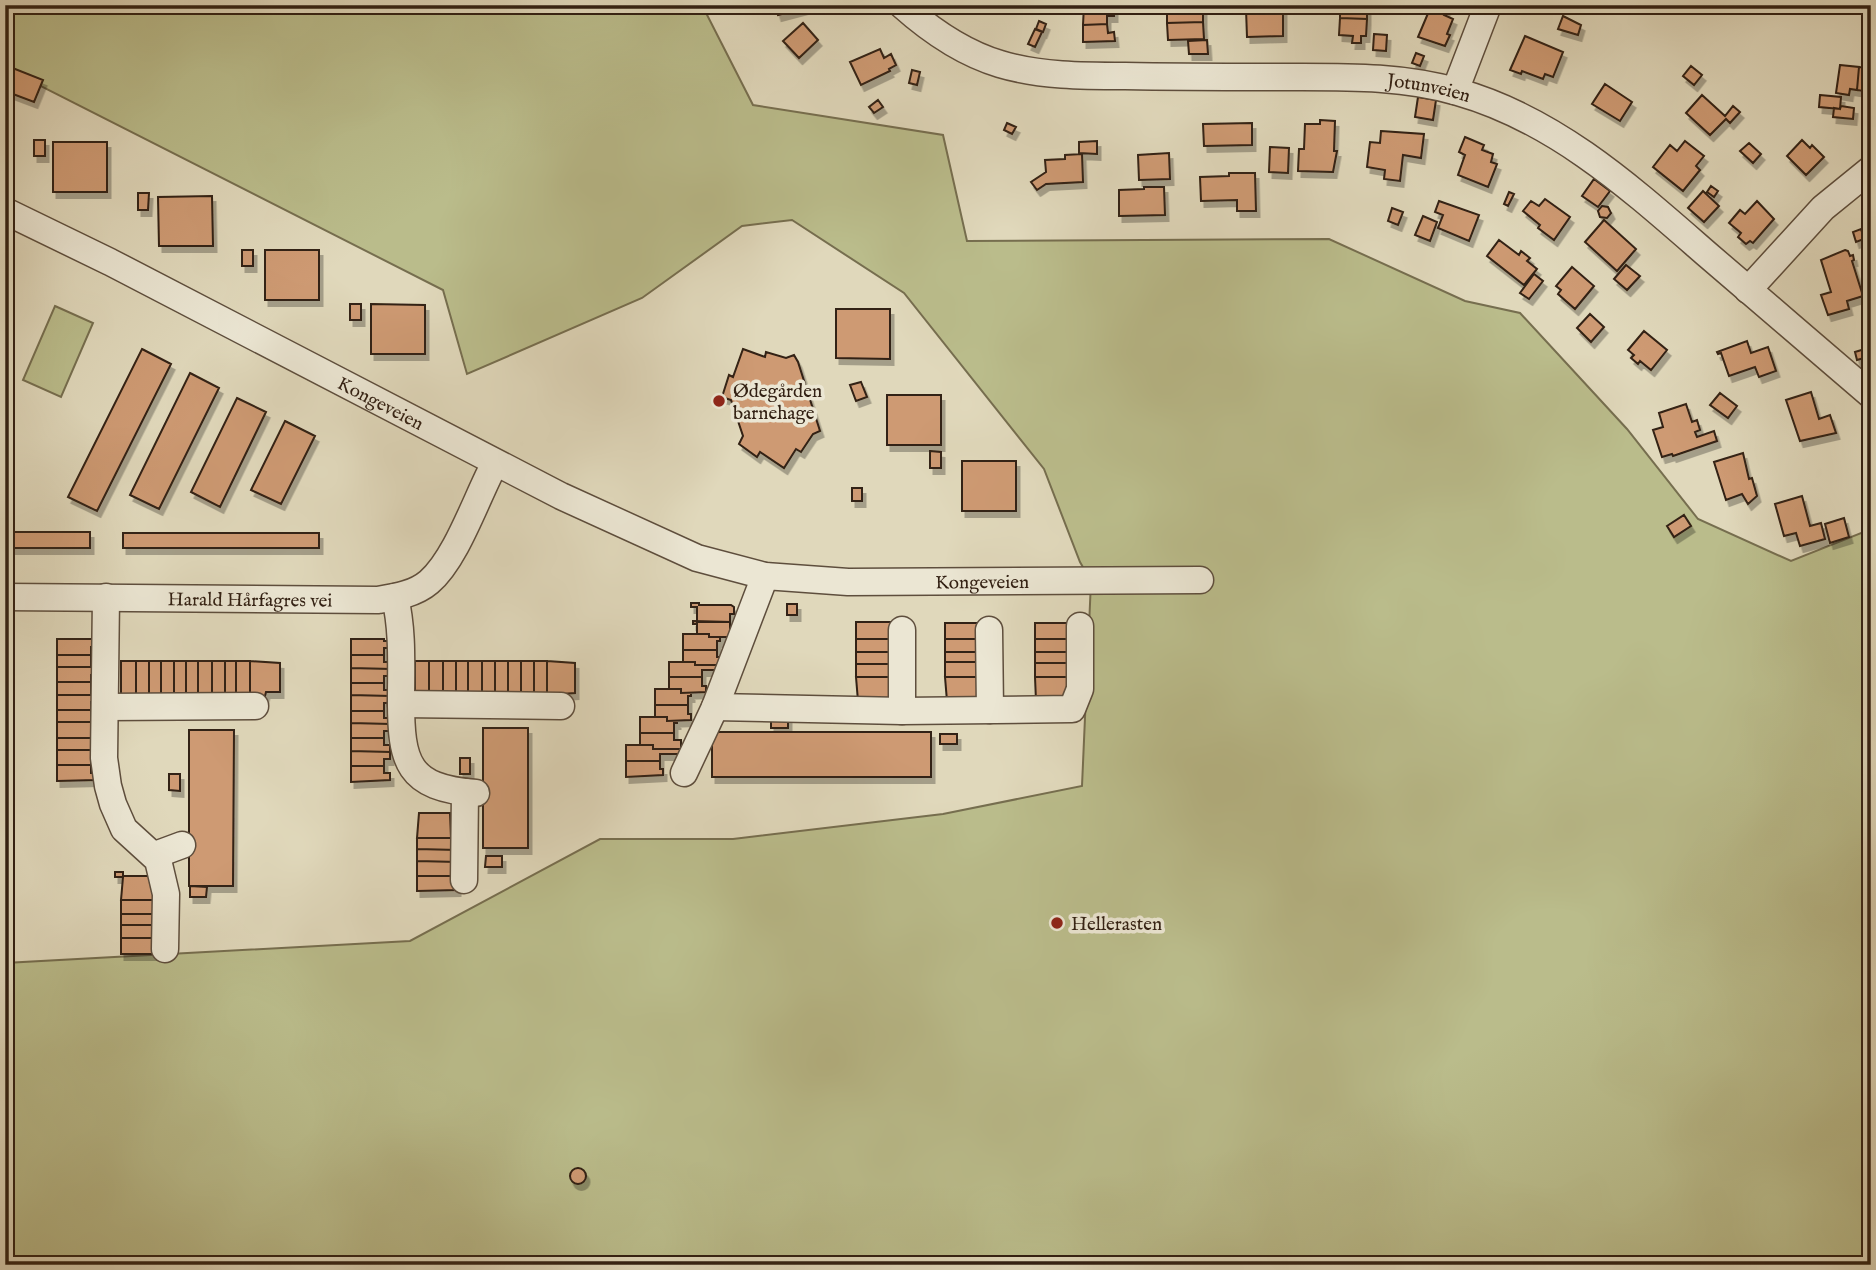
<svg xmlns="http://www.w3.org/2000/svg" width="1876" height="1270" viewBox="0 0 1876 1270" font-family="'IM FELL English',serif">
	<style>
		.green { fill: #babc8b; stroke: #766e4f; stroke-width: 2 }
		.building { fill: #ce9a73; stroke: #322013; stroke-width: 2; filter: url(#shadow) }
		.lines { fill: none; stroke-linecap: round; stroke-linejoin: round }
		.minor-casing { stroke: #5e4e3d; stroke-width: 29 }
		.minor { stroke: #ebe6d3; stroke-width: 26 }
		.poi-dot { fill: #8f2418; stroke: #ebe6d3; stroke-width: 2.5 }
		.labels { text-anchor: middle; stroke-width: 7; stroke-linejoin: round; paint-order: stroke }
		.street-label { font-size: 19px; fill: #322013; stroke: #ebe6d3 }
		.poi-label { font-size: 19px; fill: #322013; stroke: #ebe6d3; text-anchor: start }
	</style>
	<defs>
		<filter id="shadow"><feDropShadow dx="3.5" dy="6" stdDeviation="0" flood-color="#0004"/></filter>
	</defs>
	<rect width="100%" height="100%" fill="#e0d8bb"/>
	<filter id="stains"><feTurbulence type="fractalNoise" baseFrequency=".00286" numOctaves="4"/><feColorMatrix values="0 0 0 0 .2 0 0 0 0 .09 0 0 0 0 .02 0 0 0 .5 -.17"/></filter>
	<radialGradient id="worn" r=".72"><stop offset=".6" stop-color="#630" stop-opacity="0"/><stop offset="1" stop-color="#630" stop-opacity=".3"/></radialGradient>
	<path class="green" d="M5 5H702L753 105 943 135 967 241 1329 239 1465 301 1520 313 1627 429 1698 519 1791 561 1861 533 1871 538V1265H5V963L410 941 600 839H733L943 814 1082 786 1091 581 1080 562 1044 469 904 293 792 220 742 226 642 298 467 374 443 290 5 68Z
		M55 306 93 323 61 397 23 380Z"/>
	<path class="building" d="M775 5H816L778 15Z
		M1084 5 1114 7V16H1107V24L1083 25Z
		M1167 5H1203V22L1167 23Z
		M1340 5H1367V19L1340 18Z
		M1428 5H1448L1444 15 1453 19 1447 34 1450 35 1445 46 1418 37 1429 11 1426 10Z
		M1283 8V36L1247 37 1246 9Z
		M1563 16 1581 25 1578 35 1558 29Z
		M1340 18 1367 19 1366 36H1361V43H1352L1353 36 1339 35Z
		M1039 21 1046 24 1043 32 1036 29Z
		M1203 22 1204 39 1168 40 1167 23Z
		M803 23 818 40 799 58 783 41Z
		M1107 24 1108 33 1114 32 1115 41 1083 42V25Z
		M1035 29 1042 32 1035 47 1028 44Z
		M1374 34 1387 35 1386 51 1373 50Z
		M1525 36 1563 52 1553 77 1545 74 1543 79 1522 71 1521 74 1510 70Z
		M1207 40 1208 54H1189L1188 41Z
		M880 49 884 58 891 54 896 65 889 69 890 71 861 85 850 62Z
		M1416 53 1424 56 1420 66 1412 63Z
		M5 65 43 80 34 102 5 91Z
		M1840 65 1859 67 1857 90 1850 89 1849 95 1836 93Z
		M1691 66 1702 75 1694 85 1683 76Z
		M1859 67 1871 68V97H1864V91L1857 90Z
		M912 70 920 72 917 85 909 83Z
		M1605 84 1632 102 1620 121 1592 104Z
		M1702 95 1725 116 1733 106 1740 112 1730 123 1726 119 1710 135 1686 113Z
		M1820 95 1841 97 1840 109 1819 107Z
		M1418 97 1436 100 1433 120 1415 117Z
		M878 100 883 107 874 113 869 107Z
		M1841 106 1854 108 1853 119 1833 117 1834 108 1840 109Z
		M1320 120 1335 121 1334 151H1337L1333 172 1298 171 1299 149H1304L1305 124H1320Z
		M1007 123 1016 127 1012 134 1004 130Z
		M1252 123V145L1204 146 1203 124Z
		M1381 131 1424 134 1421 158 1403 155 1400 181 1384 179 1385 170 1367 167 1370 142 1380 143Z
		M1465 137 1484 145 1482 150 1493 154 1491 162 1497 164 1488 187 1458 175 1465 155 1459 152Z
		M34 140H45V156H34Z
		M1802 140 1810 148 1812 145 1824 157 1806 175 1787 156Z
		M1097 141V154L1079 153V142Z
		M1685 141 1704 156 1696 166 1700 170 1683 191 1653 167 1670 145 1677 151Z
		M53 142H107V192H53Z
		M1749 143 1761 154 1753 163 1740 151Z
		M1270 147 1289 148 1288 173 1269 172Z
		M1169 153 1170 179 1139 180 1138 155Z
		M1082 154 1083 182 1046 184 1037 190 1031 182 1046 172 1045 160 1065 159V155Z
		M1229 173H1255L1256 211H1237V200L1201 201 1200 177 1229 176Z
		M1594 179 1610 191 1598 207 1582 196Z
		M1711 186 1718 191 1714 197 1707 192Z
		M1144 187H1164L1165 215 1119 216V190L1144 189Z
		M1703 191 1719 206 1704 222 1688 208Z
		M1509 192 1514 194 1508 206 1504 204Z
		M138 193H149L148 210H138Z
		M212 196 213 246H159L158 197Z
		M1545 199 1570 217 1554 240 1538 228 1540 225 1523 211 1531 201 1539 206Z
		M1439 201 1479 215 1469 241 1438 228 1443 215 1435 212Z
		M1757 201 1774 219 1753 243 1750 241 1746 244 1738 237 1741 233 1729 223 1740 210 1745 214Z
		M1602 206 1608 207 1611 213 1607 218 1600 217 1598 211Z
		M1392 208 1403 212 1398 225 1388 221Z
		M1423 216 1437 222 1430 241 1415 235Z
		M1604 220 1636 249 1617 271 1585 242Z
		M1861 229 1864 239 1856 242 1853 232Z
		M1499 240 1519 255 1521 251 1530 258 1527 261 1537 269 1524 285 1487 256Z
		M242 250H253V266H242Z
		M265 250H319V300H265Z
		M1845 250 1848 251 1850 256 1853 255 1854 260 1852 261 1863 296 1847 301 1849 309 1828 315 1821 295 1831 292 1821 260Z
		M1626 265 1640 276 1627 290 1614 279Z
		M1572 267 1594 286 1575 309 1558 294 1561 290 1556 286Z
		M1534 274 1543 281 1529 299 1520 293Z
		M350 304H361V320H350Z
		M371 304 425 305V354H371Z
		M836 309H890V359L836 358Z
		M1590 314 1604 327 1591 342 1577 328Z
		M1871 329V350L1864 331Z
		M1644 331 1667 350 1651 370 1640 361 1638 364 1631 358 1634 355 1628 350Z
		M1747 341 1751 353 1768 347 1776 371 1759 377 1755 367 1729 376 1721 353 1718 354 1717 352Z
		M1868 348 1871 356 1857 360 1855 352Z
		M142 349 171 364 97 511 68 497Z
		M743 349 765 357 766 352 786 358 794 355 798 362 820 431 813 434 801 452 796 449 784 468 760 452 757 457 739 444 743 436 731 400 722 397 729 375 733 377Z
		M190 373 219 388 159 509 130 495Z
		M861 382 867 397 856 401 850 385Z
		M1811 392 1819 419 1830 415 1836 433 1800 441 1786 400Z
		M1720 393 1737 406 1728 418 1710 405Z
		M887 395H941V445H887Z
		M237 398 266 412 220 507 191 492Z
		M5 402H10V456H5Z
		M1686 404 1692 422 1697 420 1700 430 1695 432 1697 437 1714 431 1717 441 1673 456 1672 454 1662 457 1653 430 1663 427 1659 413Z
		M285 421 315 436 281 504 251 490Z
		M930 451 941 452V468H930Z
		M1871 452V492L1863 467 1869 465 1865 454Z
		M1743 453 1749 479 1752 478 1757 496 1748 504 1742 494 1726 500 1714 462Z
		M962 461H1016V511H962Z
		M5 465H9V506H5Z
		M852 488H862V501H852Z
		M1802 496 1810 526 1821 523 1825 539 1800 546 1796 533 1784 536 1775 504Z
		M1684 515 1691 526 1674 537 1667 526Z
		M1844 518 1849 537 1830 543 1825 524Z
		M5 532H90V548H5Z
		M123 533H319V548H123Z
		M691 603H699V605H731L734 607V614H730V622H697V607H691Z
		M787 604H797V615H787Z
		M693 621 730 622V637H709V634H697V624H693Z
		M856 622H891V639H856Z
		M945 623H979V639H945Z
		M1035 623H1068V639H1035Z
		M683 634H709V637H720V641H717V650H683Z
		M57 639H91L96 640V647H91V655H57Z
		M351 639H384V641H390V648H384V655H351Z
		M856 639H891L896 652H856Z
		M945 639H979L985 652H945Z
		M1035 639H1068L1074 652H1035Z
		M683 650H717V657H722V665H695V662H683Z
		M856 652H896V664H856Z
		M945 652H985V662H945Z
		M1035 652H1074V663H1035Z
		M57 655H91V667H57Z
		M351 655H384V662H390V669L351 668Z
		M121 661H136V700L121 694Z
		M136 661H149V700L136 694Z
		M149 661H161V700H149Z
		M161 661H174V700H161Z
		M174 661H186V700L174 694Z
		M186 661H198V700H186Z
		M198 661H212V700H198Z
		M212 661H225V700H212Z
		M225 661H236V700H225Z
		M236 661H250V700H236Z
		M250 661 280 663V692H266L264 700 250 694Z
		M415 661H429V695H415Z
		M429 661H443V701L429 695Z
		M443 661H456V701H443Z
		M456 661H468V695L456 701Z
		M468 661H482V701L468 695Z
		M482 661H495V701H482Z
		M495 661H508V695L495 701Z
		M508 661H521V701L508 695Z
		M521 661H534V701H521Z
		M534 661H547V695L534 701Z
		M547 661 575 663V693L547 695Z
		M669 662H695V665H722V670H702V677H669Z
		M945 662H985L979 677H945Z
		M91 663H96V675H91V682H57V667H91Z
		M1035 663H1074L1068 677H1035Z
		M856 664H896L890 677H856Z
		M351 668 391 669V676H384V683H351Z
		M669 677H702V686H706V692L681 693V689H669Z
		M856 677H890L889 701H858Z
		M945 677H979L977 701H947Z
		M1035 677H1068L1065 701H1036Z
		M57 682H91V695H57Z
		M351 683H384V690H390V696L351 695Z
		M655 689H681V693H691V696H688V705H655Z
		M91 691H96V702H91V710H57V695H91Z
		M351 695 390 696V703H384V711H351Z
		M655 705H688V714H691V720L667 721V717H655Z
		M57 710H91V722H57Z
		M351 711H384V718H390V724L351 723Z
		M91 717H96V731H91V738H57V722H91Z
		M640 717H667V721H677V723H674V733H640Z
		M771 718H788V728H771Z
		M351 723 390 724V731H384V738H351Z
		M483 728H528V848H483Z
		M189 730H234L233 886H189Z
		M712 732H931V777H712Z
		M640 733H674V740H681V749H653V745H640Z
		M940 734H957V744H940Z
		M57 738H91V750H57Z
		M351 738H384V745H390V752L351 751Z
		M91 745H96V758H91V765H57V750H91Z
		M626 745H653V749H681V754H660V761H626Z
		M351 751 390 752V759H384V766H351Z
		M460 758H470V774H460Z
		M626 761H660V769H663V775L626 777Z
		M57 765H91V773H96V780L57 781Z
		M351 766H384V773H390V780L351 782Z
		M169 774H180V791L169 790Z
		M419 813H450L451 838H417Z
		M417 838H451V841H457V850L417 849Z
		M417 849 457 850V862L417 861Z
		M486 856H502V867H485Z
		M417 861 457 862V872H451V876H417Z
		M115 872H123V876H153L154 900H121L123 877H115Z
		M417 876H451V880H457V890L417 891Z
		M190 886 207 887 206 897H190Z
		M121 900H154L159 914H121Z
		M121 914H159V925H121Z
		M121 925H159L154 938H121Z
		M121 938H154V954H121Z
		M570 1176a8 8 0 1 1 16 0a8 8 0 1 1-16 0Z"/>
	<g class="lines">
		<g class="minor-casing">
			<g id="minor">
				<path id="s1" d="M902 5C930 30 963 53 1000 64 1040 76 1083 76 1125 76 1180 77 1235 77 1290 77 1346 77 1404 76 1458 92 1557 120 1633 190 1709 256 1763 302 1817 349 1871 395"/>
				<path d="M1455 91 1488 5"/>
				<path id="s2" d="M5 211 110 262 561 496 697 558 765 576 848 582 1200 580"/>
				<path d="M1748 290 1823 208 1871 169"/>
				<path id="s3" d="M5 597 378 600C396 597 415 594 429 582 457 558 477 496 495 463"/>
				<path d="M106 597 104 758 108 786 113 804 124 829 158 860 166 894 165 949"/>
				<path d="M395 597C403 631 401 665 401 700 401 762 407 788 476 793"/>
				<path d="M902 630V711"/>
				<path d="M989 630 990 710"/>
				<path d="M401 704 561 706"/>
				<path d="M105 707 255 706"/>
				<path d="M715 707 902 711 1072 709 1080 689V626"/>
				<path d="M684 773 715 707 765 576"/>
				<path d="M155 855 182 845"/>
				<path d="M464 880 465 792"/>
			</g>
		</g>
		<use href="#minor" class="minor"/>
	</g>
	<g class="poi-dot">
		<circle cx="719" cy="401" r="7"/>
		<circle cx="1057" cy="923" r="7"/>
	</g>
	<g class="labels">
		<g class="street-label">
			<text dy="7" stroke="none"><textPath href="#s1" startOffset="546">Jotunveien</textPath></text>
			<text dy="7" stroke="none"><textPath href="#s2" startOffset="422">Kongeveien</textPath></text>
			<text dy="7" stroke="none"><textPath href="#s2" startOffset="1062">Kongeveien</textPath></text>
			<text dy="7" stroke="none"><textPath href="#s3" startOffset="245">Harald Hårfagres vei</textPath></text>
		</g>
		<g class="poi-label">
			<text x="733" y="397">Ødegården<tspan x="733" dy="22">barnehage</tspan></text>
			<text x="1071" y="930">Hellerasten</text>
		</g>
	</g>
	<rect width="1876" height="1270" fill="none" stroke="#e0d8bb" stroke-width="28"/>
	<rect x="7" y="7" width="1862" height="1256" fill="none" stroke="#322013" stroke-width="3.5"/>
	<rect x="14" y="14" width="1848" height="1242" fill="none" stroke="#322013" stroke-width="2"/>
	<rect width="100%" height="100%" filter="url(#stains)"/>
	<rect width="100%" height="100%" fill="url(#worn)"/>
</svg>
